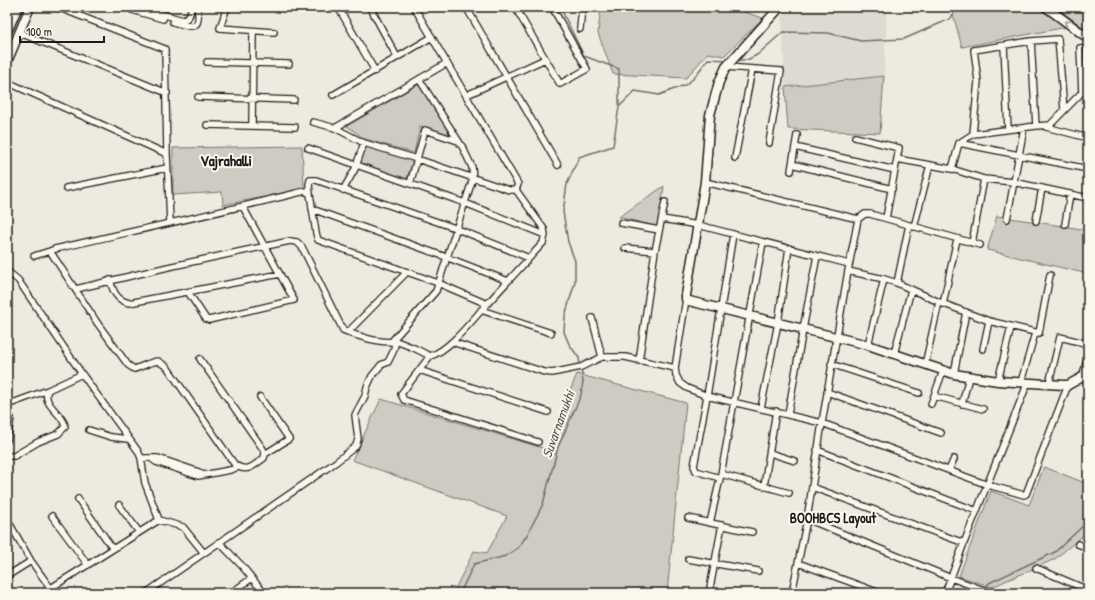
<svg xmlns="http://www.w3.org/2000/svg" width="1095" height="600" viewBox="0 0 1095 600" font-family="'Patrick Hand',sans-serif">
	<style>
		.built { fill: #dedad1 }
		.green { fill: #ceccc2; stroke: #75746f }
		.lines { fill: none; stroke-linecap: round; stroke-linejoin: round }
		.stream { stroke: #6f6d69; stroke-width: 1.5 }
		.street-casing { stroke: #1c1c1c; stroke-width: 8 }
		.secondary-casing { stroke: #1c1c1c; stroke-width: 11 }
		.highway-casing { stroke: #1c1c1c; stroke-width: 14 }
		.street { stroke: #fbf7ec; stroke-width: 5.5 }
		.secondary { stroke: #fbf7ec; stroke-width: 8 }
		.highway { stroke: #fbf7ec; stroke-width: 11 }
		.rail { stroke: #1c1c1c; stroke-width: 1.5; stroke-dasharray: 6 3; stroke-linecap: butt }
		.oneway { stroke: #97948e }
		.labels { text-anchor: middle; stroke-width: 4; stroke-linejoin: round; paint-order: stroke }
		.water-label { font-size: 14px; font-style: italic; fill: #5a5956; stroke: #fbf7ec }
		.neighbourhood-label { font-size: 14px; font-weight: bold; fill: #1c1c1c; stroke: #fbf7ec }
		.quarter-label { font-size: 15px; font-weight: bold; fill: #1c1c1c; stroke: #fbf7ec }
	</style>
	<rect width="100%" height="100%" fill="#eeeadf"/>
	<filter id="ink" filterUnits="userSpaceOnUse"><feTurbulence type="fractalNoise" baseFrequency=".025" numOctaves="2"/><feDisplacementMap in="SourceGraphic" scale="8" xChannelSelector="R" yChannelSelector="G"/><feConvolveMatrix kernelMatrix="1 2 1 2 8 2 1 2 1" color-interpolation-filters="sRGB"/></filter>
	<g filter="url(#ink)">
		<path class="built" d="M786 7H887L884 76 785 87 782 17Z"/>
		<path class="green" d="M601 7H728L763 18 724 56 708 53 686 78 613 74 598 33Z
			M951 7H1041L1067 27 962 47Z
			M1056 7H1078L1088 14V31Z
			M884 76 880 133 788 129 785 87Z
			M419 84 453 137 420 126 414 153 365 139 347 126Z
			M366 145 413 161 406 180 360 164Z
			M302 146 304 189 223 205 222 192 173 195V148Z
			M664 186 658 227 619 217Z
			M997 216 1088 230V274L987 250Z
			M577 374 686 403 667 593H453L474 551 487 553 507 516 352 460 381 399 546 449Z
			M1044 467 1088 484V531L1055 559 992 587 959 576 991 491 1029 505Z"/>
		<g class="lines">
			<path class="stream" d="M560 7 584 56 619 69V106
				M737 60H747L757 55 783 32 828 33 861 41 904 39 950 19 958 7
				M580 365 579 358 569 344 564 332 565 316 575 282V261L568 242 563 212 567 184 579 157 613 146 619 107 635 91 659 95 685 85 693 79 708 59 729 60
				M985 589 989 583 1055 552 1085 524 1088 523
				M460 593 474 564 506 556 518 548 527 535 543 504 558 447 581 395 583 381 581 368"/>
			<g class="street-casing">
				<path id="street" d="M57 7 165 49 167 154 170 222
					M130 7 132 10 163 19
					M136 7 183 20C190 18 190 13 192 7
					M227 7 220 28 274 32
					M338 7 375 71
					M370 7 397 57
					M466 7 558 165
					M515 7 560 84 587 69 552 7
					M173 22C191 27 202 32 197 7
					M580 29 582 7
					M20 33 167 93
					M1031 41 1036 126
					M1004 46 1008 129
					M1080 48 1082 93
					M207 62 289 64
					M726 67 781 71 769 143
					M7 82 167 154
					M1088 86 1050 125 1036 126 973 134 959 143 952 169 984 179 1013 182 1088 198
					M333 95 432 37
					M467 95 545 59
					M198 97 294 100
					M313 122 335 128 364 143 417 159 509 190H516
					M207 125 295 127
					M252 126 253 31
					M1046 127 1088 138
					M335 128 447 63
					M973 134 978 81 974 50 1031 41 1058 39 1064 110
					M855 137 899 148 897 159
					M959 143 1088 169
					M795 147 895 170
					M308 148 465 203 545 235
					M735 158 752 69
					M796 165 892 189
					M791 171 797 135
					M705 182 858 219
					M410 184 425 130 458 141
					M66 188 167 168
					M343 190 355 169 364 143
					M310 194 309 184 310 180H316L455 228 529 258
					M312 209 446 257 508 281
					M886 218 897 159 930 165
					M662 219 698 225 849 264
					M1007 219 1024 128
					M1036 221 1042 188
					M621 223 659 230
					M1065 224 1070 194
					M914 227 930 165 952 169
					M972 243 984 179
					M625 248 655 251
					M34 256 50 251
					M7 271 18 280 82 374 138 451 141 458 145 483 159 520 183 527 204 553
					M848 271 884 279 897 283 939 302 989 321 1039 333 1050 275
					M110 280C113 292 117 300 129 303L280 274
					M897 283 909 225
					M76 289 168 267 290 241 297 242 302 247 343 330C356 336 381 344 396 341L393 352 388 362 381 365 372 376 367 387 365 396 355 415 358 439 356 446 336 462 146 593
					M188 292 206 319 209 320 294 300 243 207
					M686 299 675 368 676 375 680 383 687 388 707 396 822 423 848 271 858 219 865 214H870L980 245
					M943 304 957 239
					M481 310 551 333
					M592 318 602 357
					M348 332 407 272
					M396 341 414 348 430 356C449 351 473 319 487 304
					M391 342 436 291 473 178 472 167 463 148 419 79
					M452 342 544 372 552 373 581 367 602 357H625L675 368
					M868 345 884 279
					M983 349 989 321
					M894 354 911 290
					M430 356 401 394 404 400 538 442
					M200 359 263 449 265 454 264 458C253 466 248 473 235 465L167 367 158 361C149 362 142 367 134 369L128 365 98 324 50 251 55 249C138 230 222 212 305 191L310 194 316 233 318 240 438 283 487 304 543 243 545 235 544 229 516 190 518 184 414 7
					M639 361 655 251 665 202
					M831 364 919 393
					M925 365 939 302
					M419 370 548 412
					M954 374 966 312
					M1082 378 1088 356
					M998 381 1011 327
					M1021 382 1035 333
					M1049 384 1060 337 1088 344
					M827 392 941 433
					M934 396 983 409
					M260 397 289 439 265 454
					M931 404 943 371
					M962 404 969 377
					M7 405 48 390
					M761 408 778 323 789 248
					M7 412 11 418 7 440
					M788 414 803 329 817 256
					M89 430 111 437 128 439
					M817 450 977 511
					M770 453 795 461
					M7 456H14L38 442 58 434 65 427C65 426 64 422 63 421 58 411 42 403 48 390L82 374
					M141 458H158L199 472 202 475
					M151 458 156 462 198 476 230 470 239 467
					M949 470 954 459
					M721 474 789 493
					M720 478 696 471 694 466 707 396 733 234
					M764 486 776 411
					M812 487 964 543 1028 382
					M78 499 113 549
					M119 505 139 532
					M52 516 88 565
					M688 518 752 532
					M7 519 31 561 54 593
					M807 519 951 578 992 593
					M710 523 721 474 763 242
					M219 542 242 566 264 593
					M1078 544 1088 548
					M688 559 758 571
					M798 563 880 593
					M1036 568 1088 590
					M7 576 31 561
					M43 593 159 520
					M231 593 252 578
					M709 593 722 525
					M792 593 807 519 822 423 988 485 1024 495 1026 494 1068 385
					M945 593 964 543"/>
			</g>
			<g class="secondary-casing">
				<path id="secondary" d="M780 7 726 67 719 82 710 115 705 182 686 295V299L689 301 868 345 954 374 998 381 1064 385H1068L1088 374
					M1046 7 1088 38
					M1085 7 1088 9
					M7 62 30 7"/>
			</g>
			<g class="highway-casing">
				<path id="highway" d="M7 28 16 7"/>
			</g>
			<use href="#street" class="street"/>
			<use href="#secondary" class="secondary"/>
			<use href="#highway" class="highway"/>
			<path class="rail" d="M7 20 12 7"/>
		</g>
		<defs><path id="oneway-chevron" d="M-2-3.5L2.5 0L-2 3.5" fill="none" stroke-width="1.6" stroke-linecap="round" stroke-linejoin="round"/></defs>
		<use class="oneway" href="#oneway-chevron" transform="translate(1067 23) rotate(-143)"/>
	</g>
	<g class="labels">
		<g class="water-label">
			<text transform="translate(558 424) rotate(-70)" y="5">Suvarnamukhi</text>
		</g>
		<g class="neighbourhood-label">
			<text x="833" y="523">BOOHBCS Layout</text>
		</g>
		<g class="quarter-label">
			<text x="226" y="166">Vajrahalli</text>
		</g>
	</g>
	<rect width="1095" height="600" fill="none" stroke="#fbf7ec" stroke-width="24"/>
	<rect x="12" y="12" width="1071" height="576" fill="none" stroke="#1c1c1c" stroke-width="1.5" filter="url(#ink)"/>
	<path d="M20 36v6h84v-6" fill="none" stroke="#1c1c1c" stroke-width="2"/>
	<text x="26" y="36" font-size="12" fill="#1c1c1c" stroke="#fbf7ec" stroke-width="3" paint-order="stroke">100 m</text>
</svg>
